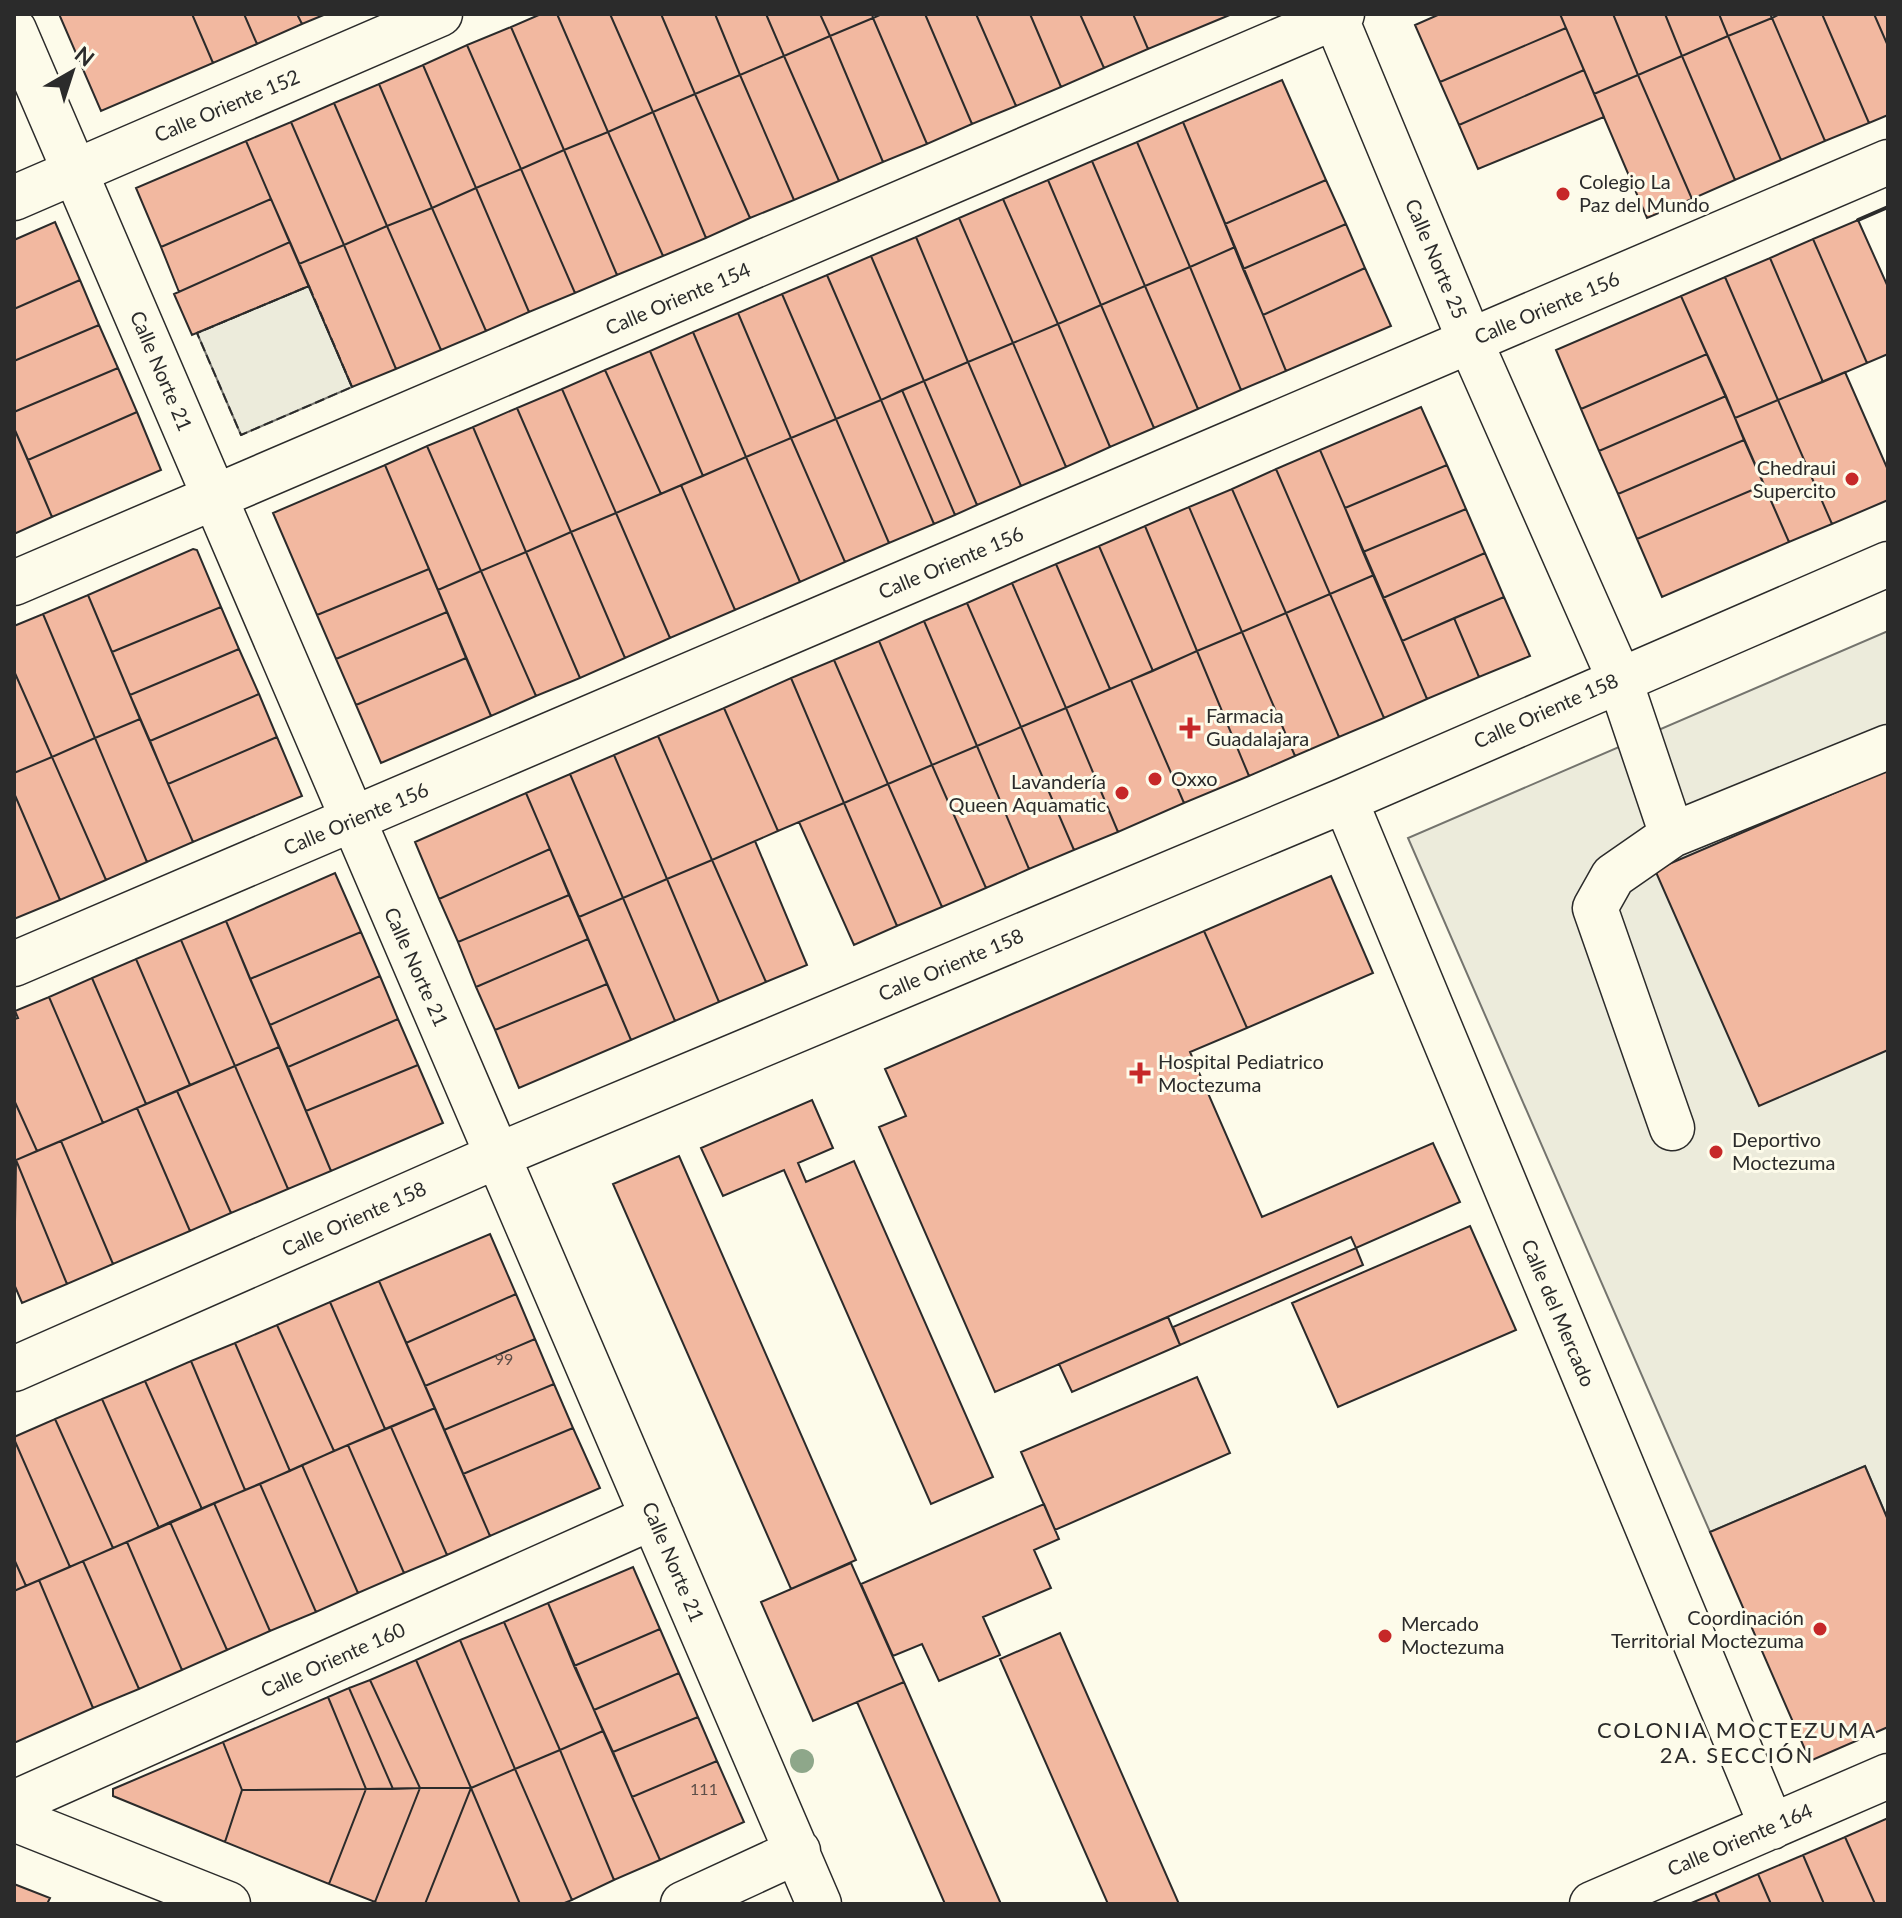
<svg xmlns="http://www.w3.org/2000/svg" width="1902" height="1918" viewBox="0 0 1902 1918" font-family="Lato,sans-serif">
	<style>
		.green { fill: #ecebdb; stroke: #74746e; stroke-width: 2 }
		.building { fill: #f2b8a0; stroke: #2b2b2b; stroke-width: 2 }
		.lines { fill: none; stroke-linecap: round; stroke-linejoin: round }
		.minor-casing { stroke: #2b2b2b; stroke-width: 47 }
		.minor { stroke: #fdfbea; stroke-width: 44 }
		.fence { stroke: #2b2b2b; stroke-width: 2; stroke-dasharray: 10 4; stroke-linecap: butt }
		.wall { stroke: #2b2b2b; stroke-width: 4 }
		.tree { fill: #8ea78a }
		.poi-dot { fill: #c62828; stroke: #fdfbea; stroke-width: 3 }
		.labels { text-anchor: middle; stroke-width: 6; stroke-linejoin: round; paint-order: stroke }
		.number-label { font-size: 16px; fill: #5d4e48 }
		.street-label { font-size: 20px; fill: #2b2b2b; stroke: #fdfbea }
		.poi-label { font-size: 20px; fill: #2b2b2b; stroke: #fdfbea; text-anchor: start }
		.neighbourhood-label { font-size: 22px; letter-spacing: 2px; fill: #2b2b2b; stroke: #fdfbea }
	</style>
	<rect width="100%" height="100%" fill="#fdfbea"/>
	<path class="green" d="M309 286 352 387 241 435 197 333Z
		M1888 631V1520L1865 1466 1710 1532 1408 838Z"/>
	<path class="building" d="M59 14H192L213 63 101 111Z
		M192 14H244L257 44 213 63Z
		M244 14H297L302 24 257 44Z
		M297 14H326L302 24Z
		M541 14H557L608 132 564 150 511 27Z
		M557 14H610L653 112 608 132Z
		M610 14H661L695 94 653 112Z
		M661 14H715L740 75 695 94Z
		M715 14H766L784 56 740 75Z
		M766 14H820L830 36 784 56Z
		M820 14H872L873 18 830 36Z
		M882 14H925L972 124 927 144 873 18Z
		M925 14H976L1016 106 972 124Z
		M976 14H1030L1061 87 1016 106Z
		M1030 14H1080L1104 68 1061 87Z
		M1080 14H1133L1148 49 1104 68Z
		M1133 14H1232L1148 49Z
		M1440 14H1560L1566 28 1440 82 1415 25Z
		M1560 14H1613L1638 75 1594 94Z
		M1613 14H1665L1682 56 1638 75Z
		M1665 14H1719L1728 36 1682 56Z
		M1719 14H1770L1772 18 1728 36Z
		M1780 14H1822L1869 123 1825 141 1772 18Z
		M1822 14H1874L1888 46V115L1869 123Z
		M1874 14H1888V46Z
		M873 18 927 144 883 162 830 36Z
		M1772 18 1825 141 1781 160 1728 36Z
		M511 27 564 150 521 169 467 45Z
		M1566 28 1584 70 1459 125 1440 82Z
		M830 36 883 162 839 181 784 56Z
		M1728 36 1781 160 1735 180 1682 56Z
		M467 45 521 169 476 188 423 65Z
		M784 56 839 181 794 200 740 75Z
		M1682 56 1735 180 1692 199 1638 75Z
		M423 65 476 188 432 208 379 84Z
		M1584 70 1604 117 1478 169 1459 125Z
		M740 75 794 200 750 218 695 94Z
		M1638 75 1692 199 1647 218 1594 94Z
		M1282 80 1326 180 1225 224 1183 122Z
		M379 84 432 208 387 226 334 103Z
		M695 94 750 218 706 238 653 112Z
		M334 103 387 226 344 245 291 122Z
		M653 112 706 238 663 256 608 132Z
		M291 122 344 245 299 264 246 141Z
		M1183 122 1235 247 1190 267 1137 142Z
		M608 132 663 256 617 275 564 150Z
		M246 141 271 199 161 247 136 188Z
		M1137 142 1190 267 1145 286 1092 161Z
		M564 150 617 275 575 293 521 169Z
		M1092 161 1145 286 1101 305 1048 180Z
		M521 169 575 293 529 312 476 188Z
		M1048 180 1101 305 1058 324 1003 199Z
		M1326 180 1346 224 1243 269 1225 224Z
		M476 188 529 312 486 331 432 208Z
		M271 199 290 242 179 292 161 247Z
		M1003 199 1058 324 1013 343 959 218Z
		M432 208 486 331 441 350 387 226Z
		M959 218 1013 343 968 362 916 237Z
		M1858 220 1888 287V354L1867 363 1813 239Z
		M55 222 80 280 14 309V240Z
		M1346 224 1365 268 1263 315 1243 269Z
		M387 226 441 350 396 369 344 245Z
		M916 237 968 362 924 381 871 256Z
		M1813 239 1867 363 1823 382 1770 258Z
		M290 242 309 286 192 335 174 294Z
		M344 245 396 369 352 387 299 264Z
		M1235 247 1286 371 1241 390 1190 267Z
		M871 256 924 381 881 400 827 275Z
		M1770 258 1823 382 1778 400 1725 277Z
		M1190 267 1241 390 1198 409 1145 286Z
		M1365 268 1391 326 1286 371 1263 315Z
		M827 275 881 400 836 419 782 294Z
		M1725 277 1778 400 1735 418 1681 296Z
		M80 280 99 325 14 361V309Z
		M1145 286 1198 409 1154 428 1101 305Z
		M782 294 836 419 791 438 738 313Z
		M1681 296 1707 354 1581 409 1556 350Z
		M1101 305 1154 428 1110 447 1058 324Z
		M738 313 791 438 746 457 693 332Z
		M1058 324 1110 447 1066 467 1013 343Z
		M99 325 118 368 14 412V361Z
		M693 332 746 457 703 476 650 351Z
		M1013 343 1066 467 1021 486 968 362Z
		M650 351 703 476 661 494 605 370Z
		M1707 354 1726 396 1599 451 1581 409Z
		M968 362 1021 486 977 505 924 381Z
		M118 368 137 412 28 460 14 428V412Z
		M605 370 661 494 616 513 562 389Z
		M1845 372 1888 470V500L1832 524 1778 400Z
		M924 381 977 505 955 515 902 390Z
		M562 389 616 513 571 532 517 408Z
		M902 390 955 515 934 524 881 400Z
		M1726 396 1744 440 1618 494 1599 451Z
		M881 400 934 524 889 543 836 419Z
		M1778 400 1832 524 1789 542 1735 418Z
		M1421 407 1447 465 1345 508 1320 450Z
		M517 408 571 532 526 552 473 427Z
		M137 412 161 470 52 517 28 460Z
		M836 419 889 543 845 562 791 438Z
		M473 427 526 552 481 571 427 446Z
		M14 428 52 517 14 534Z
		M791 438 845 562 800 582 746 457Z
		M1744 440 1764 485 1637 539 1618 494Z
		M427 446 481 571 438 590 385 465Z
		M1320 450 1374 575 1330 594 1276 469Z
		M746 457 800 582 735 610 681 485Z
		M385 465 429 569 317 615 273 513Z
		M1447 465 1466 509 1363 552 1345 508Z
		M1276 469 1330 594 1286 613 1232 489Z
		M681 485 735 610 670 638 616 513Z
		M1764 485 1789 542 1662 597 1637 539Z
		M1232 489 1286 613 1242 632 1189 507Z
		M1189 507 1242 632 1197 651 1145 526Z
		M1466 509 1485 553 1383 598 1363 552Z
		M616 513 670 638 625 658 571 532Z
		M1145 526 1197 651 1153 671 1099 546Z
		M571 532 625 658 580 678 526 552Z
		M1099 546 1153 671 1110 689 1056 564Z
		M193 549 197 550 221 607 112 652 88 595Z
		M526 552 580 678 536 696 481 571Z
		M1485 553 1504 597 1402 641 1383 598Z
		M1056 564 1110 689 1066 708 1012 583Z
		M429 569 447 612 336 659 317 615Z
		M481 571 536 696 491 716 438 590Z
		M1374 575 1427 699 1384 718 1330 594Z
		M1012 583 1066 708 1021 727 967 603Z
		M1330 594 1384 718 1339 737 1286 613Z
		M88 595 140 719 95 738 43 614Z
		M1504 597 1530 656 1479 677 1454 618Z
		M967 603 1021 727 977 746 924 621Z
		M221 607 239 649 130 695 112 652Z
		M447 612 466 658 356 705 336 659Z
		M1286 613 1339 737 1295 756 1242 632Z
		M43 614 95 738 52 757 14 671V626Z
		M1454 618 1479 677 1427 699 1402 641Z
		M924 621 977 746 932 765 879 641Z
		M1242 632 1295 756 1249 776 1197 651Z
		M879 641 932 765 888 784 834 660Z
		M239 649 259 694 150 741 130 695Z
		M1197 651 1249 776 1184 803 1131 680Z
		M466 658 491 716 381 763 356 705Z
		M834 660 888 784 844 803 791 678Z
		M14 671 52 757 14 773Z
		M791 678 844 803 778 831 724 708Z
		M1131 680 1184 803 1118 832 1066 708Z
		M259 694 277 737 168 784 150 741Z
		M724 708 778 831 712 860 658 736Z
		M1066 708 1118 832 1074 850 1021 727Z
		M140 719 193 842 147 862 95 738Z
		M1021 727 1074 850 1029 869 977 746Z
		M658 736 712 860 667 879 614 755Z
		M277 737 302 796 193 842 168 784Z
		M95 738 147 862 106 880 52 757Z
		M977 746 1029 869 986 888 932 765Z
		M614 755 667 879 623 898 570 774Z
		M52 757 106 880 60 900 14 793V773Z
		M932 765 986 888 942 907 888 784Z
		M1888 770V1050L1759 1106 1655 870Z
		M570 774 623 898 579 917 526 793Z
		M888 784 942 907 897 926 844 803Z
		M14 793 60 900 14 919Z
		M526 793 550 849 439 899 415 842Z
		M844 803 897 926 854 945 799 822Z
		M755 841 807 965 766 982 712 860Z
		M550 849 569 895 458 942 439 899Z
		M712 860 766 982 719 1002 667 879Z
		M335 873 361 932 250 979 226 921Z
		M1331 876 1373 973 1247 1028 1204 931Z
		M667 879 719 1002 675 1021 623 898Z
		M569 895 588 939 476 987 458 942Z
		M623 898 675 1021 631 1040 579 917Z
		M226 921 279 1047 235 1066 181 940Z
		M1204 931 1247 1028 1190 1052 1262 1217 1433 1143 1460 1202 1356 1248 1351 1237 995 1392 879 1127 906 1116 885 1069Z
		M361 932 380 976 270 1025 250 979Z
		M588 939 607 984 495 1030 476 987Z
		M181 940 235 1066 190 1085 136 959Z
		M136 959 190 1085 146 1104 92 978Z
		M380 976 398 1019 288 1067 270 1025Z
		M92 978 146 1104 103 1123 49 997Z
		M607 984 631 1040 519 1088 495 1030Z
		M49 997 103 1123 37 1151 14 1100V1019L18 1018 15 1011Z
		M398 1019 418 1065 306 1111 288 1067Z
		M279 1047 331 1171 288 1189 235 1066Z
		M418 1065 443 1123 331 1171 306 1111Z
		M235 1066 288 1189 231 1213 177 1091Z
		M177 1091 231 1213 190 1231 137 1108Z
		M14 1100 37 1151 14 1161Z
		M812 1100 833 1148 798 1163 806 1182 854 1161 993 1477 931 1504 784 1170 723 1196 701 1148Z
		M137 1108 190 1231 113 1264 61 1141Z
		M61 1141 113 1264 67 1284 16 1160Z
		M679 1156 856 1560 791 1589 613 1184Z
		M16 1160 67 1284 22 1303 14 1284Z
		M1470 1226 1516 1330 1338 1407 1292 1303Z
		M490 1234 516 1294 406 1343 379 1281Z
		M1356 1248 1363 1265 1180 1345 1173 1327Z
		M379 1281 435 1408 385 1429 330 1302Z
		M516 1294 535 1339 425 1386 406 1343Z
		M330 1302 385 1429 334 1451 277 1325Z
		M1168 1317 1180 1345 1072 1392 1059 1364Z
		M277 1325 334 1451 290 1471 235 1343Z
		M535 1339 554 1384 444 1430 425 1386Z
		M235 1343 290 1471 245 1490 191 1361Z
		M191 1361 245 1490 202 1509 145 1381Z
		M1197 1377 1230 1453 1055 1530 1021 1452Z
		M145 1381 202 1509 159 1528 102 1399Z
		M554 1384 573 1428 463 1474 444 1430Z
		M102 1399 159 1528 113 1548 55 1419Z
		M435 1408 490 1536 447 1555 391 1427Z
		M55 1419 113 1548 70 1567 14 1439V1437Z
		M391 1427 447 1555 404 1573 348 1445Z
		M573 1428 600 1488 490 1536 463 1474Z
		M14 1439 70 1567 26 1586 14 1559Z
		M348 1445 404 1573 358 1593 302 1465Z
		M302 1465 358 1593 316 1612 260 1484Z
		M1865 1466 1888 1520V1727L1810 1761 1710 1532Z
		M260 1484 316 1612 270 1631 214 1503Z
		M214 1503 270 1631 227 1650 170 1522Z
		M1044 1504 1059 1539 1034 1550 1051 1588 983 1617 1000 1655 939 1681 922 1644 893 1656 861 1584Z
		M170 1522 227 1650 182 1670 127 1542Z
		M127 1542 182 1670 139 1689 83 1561Z
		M14 1559 26 1586 14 1591Z
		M83 1561 139 1689 93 1708 39 1580Z
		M851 1563 904 1682 813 1721 761 1602Z
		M633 1567 660 1629 574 1666 548 1603Z
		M39 1580 93 1708 14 1743V1591Z
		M548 1603 603 1731 560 1750 504 1622Z
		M504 1622 560 1750 515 1769 460 1640Z
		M660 1629 679 1673 594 1710 574 1666Z
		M1060 1633 1179 1904H1108L1000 1659Z
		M460 1640 515 1769 471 1788 416 1660Z
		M416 1660 471 1788H420L370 1680Z
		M679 1673 698 1717 613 1752 594 1710Z
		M370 1680 420 1788 393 1789 349 1688Z
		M904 1682 1001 1904H945L857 1702Z
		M349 1688 393 1789H366L328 1697Z
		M328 1697 366 1789 242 1790 223 1742Z
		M698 1717 717 1761 632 1797 613 1752Z
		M603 1731 660 1860 614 1880 560 1750Z
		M223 1742 242 1790 225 1842 113 1796V1789Z
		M560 1750 614 1880 572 1900 515 1769Z
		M717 1761 744 1822 660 1860 632 1797Z
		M515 1769 572 1900 562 1904H520L471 1788Z
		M420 1788H471L425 1904H379L375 1902Z
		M420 1788 375 1902 329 1884 366 1789Z
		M471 1788 520 1904H425Z
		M366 1789 329 1884 225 1842 242 1790Z
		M1888 1818V1904H1875L1845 1837Z
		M1845 1837 1875 1904H1824L1803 1855Z
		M1803 1855 1824 1904H1771L1758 1874Z
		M1758 1874 1771 1904H1720L1715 1893Z
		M14 1884 50 1898 47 1904H14Z
		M1715 1893 1720 1904H1689Z"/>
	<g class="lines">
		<g class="minor-casing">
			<path id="minor" d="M1334 14 1470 341 1619 678 1672 835
				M14 30 819 1904
				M14 198 440 14
				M14 583 1342 14
				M1345 800 1772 1827
				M14 964 1888 162
				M1672 1128 1595 908 1613 876 1672 835 1888 747
				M14 1369 499 1155 1345 800 1888 564
				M14 1803 653 1517
				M14 1819 228 1904
				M683 1904 798 1851
				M1592 1904 1888 1776"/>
		</g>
		<use href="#minor" class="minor"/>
		<path class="fence" d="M309 286 352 387 241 435 197 333Z"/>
		<path class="wall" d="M1858 220 1888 207"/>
	</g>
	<circle class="tree" cx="802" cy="1761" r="12"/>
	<g class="poi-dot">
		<circle cx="1563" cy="194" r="8"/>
		<circle cx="1852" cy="479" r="8"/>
		<path d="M1186 716h8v8h8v8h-8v8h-8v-8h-8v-8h8z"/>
		<circle cx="1155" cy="779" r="8"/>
		<circle cx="1122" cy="793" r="8"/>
		<path d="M1136 1061h8v8h8v8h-8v8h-8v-8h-8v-8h8z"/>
		<circle cx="1716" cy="1152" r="8"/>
		<circle cx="1820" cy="1629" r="8"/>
		<circle cx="1385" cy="1636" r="8"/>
	</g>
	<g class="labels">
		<g class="number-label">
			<text x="504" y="1365">99</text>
			<text x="704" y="1795">111</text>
		</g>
		<g class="street-label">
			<text transform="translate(227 106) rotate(-23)" y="7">Calle Oriente 152</text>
			<text transform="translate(1436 259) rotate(67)" y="7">Calle Norte 25</text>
			<text transform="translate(678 299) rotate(-23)" y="7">Calle Oriente 154</text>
			<text transform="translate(1547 308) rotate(-23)" y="7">Calle Oriente 156</text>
			<text transform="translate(161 371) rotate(67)" y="7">Calle Norte 21</text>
			<text transform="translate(951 563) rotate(-23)" y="7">Calle Oriente 156</text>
			<text transform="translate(1546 711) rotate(-24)" y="7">Calle Oriente 158</text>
			<text transform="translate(356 819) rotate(-23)" y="7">Calle Oriente 156</text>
			<text transform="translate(951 965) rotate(-23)" y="7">Calle Oriente 158</text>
			<text transform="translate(416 967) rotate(66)" y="7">Calle Norte 21</text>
			<text transform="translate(354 1219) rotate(-24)" y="7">Calle Oriente 158</text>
			<text transform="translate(1558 1313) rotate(67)" y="7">Calle del Mercado</text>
			<text transform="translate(673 1562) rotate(67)" y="7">Calle Norte 21</text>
			<text transform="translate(333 1660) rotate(-24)" y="7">Calle Oriente 160</text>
			<text transform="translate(1740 1840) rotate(-23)" y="7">Calle Oriente 164</text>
		</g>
		<g class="poi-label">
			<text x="1579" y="189">Colegio La<tspan x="1579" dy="23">Paz del Mundo</tspan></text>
			<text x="1836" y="475" text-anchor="end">Chedraui<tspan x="1836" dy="23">Supercito</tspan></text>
			<text x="1206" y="723">Farmacia<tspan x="1206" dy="23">Guadalajara</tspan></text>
			<text x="1171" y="786">Oxxo</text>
			<text x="1106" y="789" text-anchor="end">Lavandería<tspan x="1106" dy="23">Queen Aquamatic</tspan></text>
			<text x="1158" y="1069">Hospital Pediatrico<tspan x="1158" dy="23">Moctezuma</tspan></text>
			<text x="1732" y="1147">Deportivo<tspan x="1732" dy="23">Moctezuma</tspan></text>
			<text x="1804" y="1625" text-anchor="end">Coordinación<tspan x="1804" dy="23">Territorial Moctezuma</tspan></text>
			<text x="1401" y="1631">Mercado<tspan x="1401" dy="23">Moctezuma</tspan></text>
		</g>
		<g class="neighbourhood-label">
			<text x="1737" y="1738">COLONIA MOCTEZUMA<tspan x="1737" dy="25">2A. SECCIÓN</tspan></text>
		</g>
	</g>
	<rect width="1902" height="1918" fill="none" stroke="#2b2b2b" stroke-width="32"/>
	<g transform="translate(72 72) rotate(39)" stroke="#fdfbea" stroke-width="6" paint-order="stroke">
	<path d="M0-6L14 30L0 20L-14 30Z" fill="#2b2b2b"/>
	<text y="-12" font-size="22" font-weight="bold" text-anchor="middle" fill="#2b2b2b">N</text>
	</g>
</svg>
